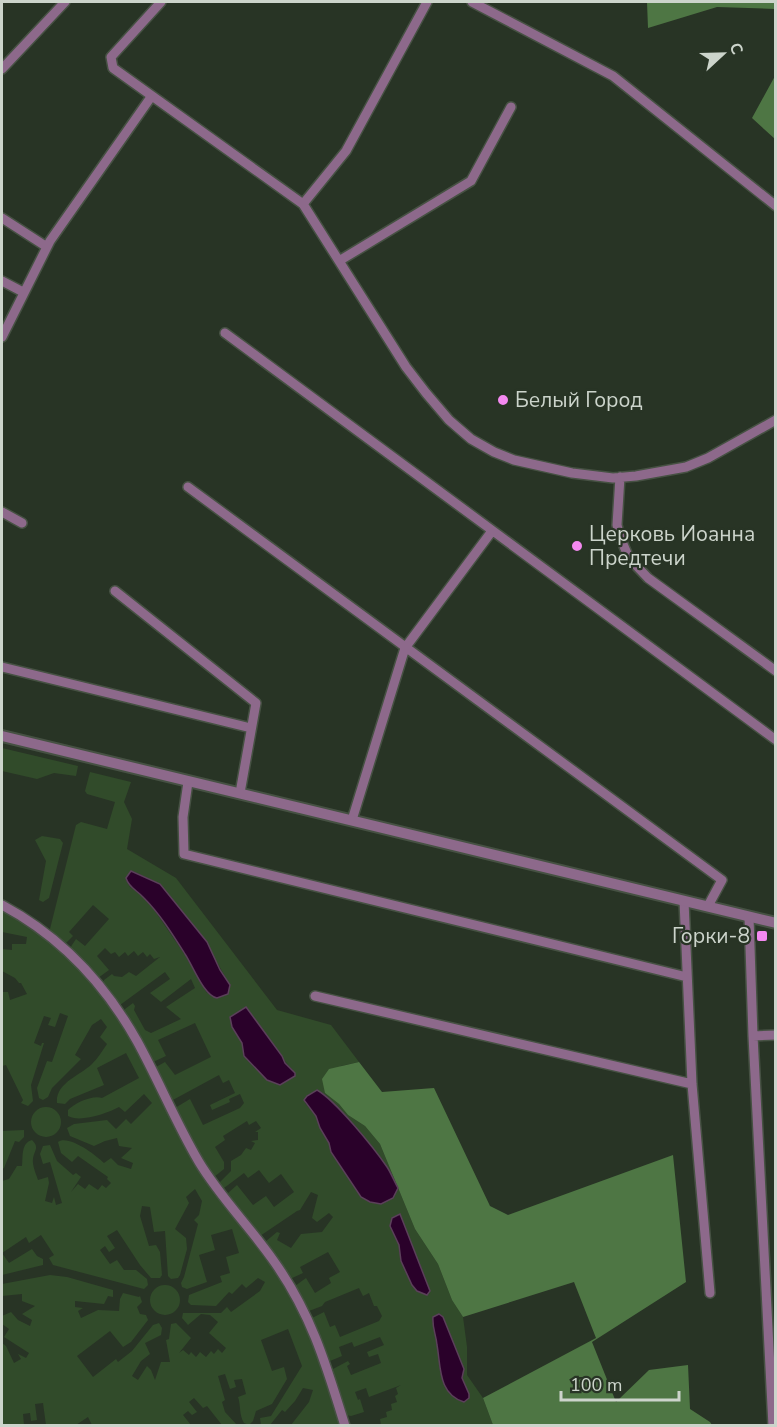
<svg xmlns="http://www.w3.org/2000/svg" width="777" height="1427" viewBox="0 0 777 1427" font-family="'Nunito Sans',sans-serif">
	<style>
		.green { fill: #314b2a; fill-rule: evenodd }
		.forest { fill: #4e7644 }
		.water { fill: #2a012a; stroke: #5b405a; stroke-width: 1.5 }
		.lines { fill: none; stroke-linecap: round; stroke-linejoin: round }
		.minor-casing { stroke: #465143; stroke-width: 12 }
		.tertiary-casing { stroke: #465143; stroke-width: 14 }
		.minor { stroke: #8d698b; stroke-width: 9 }
		.tertiary { stroke: #8d698b; stroke-width: 10 }
		.poi-dot { fill: #f489f0; stroke: #283425; stroke-width: 2 }
		.labels { text-anchor: middle; stroke-width: 4.5; stroke-linejoin: round; paint-order: stroke }
		.poi-label { font-size: 21px; fill: #ccd4cb; stroke: #283425; text-anchor: start }
	</style>
	<rect width="100%" height="100%" fill="#283425"/>
	<path class="green" d="M2 748 78 766 76 776 54 773 37 779 2 771Z
		M90 772 131 782 124 802 132 819 127 849 176 878 277 1010 331 1025 359 1062 341 1066 325 1093 339 1104 348 1115 365 1126 380 1144 415 1229 438 1264 452 1300 463 1317 467 1347V1375L483 1398 493 1425H381L380 1419 387 1417 386 1412 392 1410 391 1404 397 1402 395 1396 398 1394 396 1388 401 1385 369 1397 366 1388 355 1392 358 1400 360 1399 364 1412 351 1416 345 1415 333 1369 348 1361 350 1364 347 1366 351 1375 381 1363 378 1354 369 1357 367 1352 384 1345 380 1337 354 1347 352 1342 339 1347 342 1356 330 1361 312 1318 324 1312 330 1327 335 1325 340 1337 379 1321 382 1316 377 1306H374L369 1293 363 1296 359 1288 325 1302 322 1306 309 1311 295 1286 306 1278 315 1293 331 1283 329 1278 340 1272 328 1252 300 1267 303 1273 290 1279 265 1242 277 1232 280 1233 277 1240 291 1248 301 1234 322 1232 333 1217 329 1213 317 1222 312 1218 318 1195 311 1192 300 1210 297 1211 260 1236 229 1198 228 1193 237 1185 253 1205 266 1196 274 1207 294 1192 281 1174 269 1183 259 1170 248 1178 244 1173 224 1188 220 1186 219 1183 231 1171V1161L241 1155 246 1148 251 1150 255 1143 251 1141 258 1140V1132H255L261 1128 256 1121 249 1125 247 1121 223 1136 225 1140 215 1147 224 1162V1169L214 1177 203 1162 175 1108 190 1099 203 1125 240 1108 244 1103 240 1094 229 1099 230 1102 212 1110 210 1105 235 1093 229 1080 223 1083 219 1075 171 1101 156 1067 165 1062 175 1075 211 1057 195 1023 158 1040 166 1056 153 1062 124 1013 125 1009 133 1003 135 1006 134 1010 145 1030 151 1033 181 1019 166 1007 195 988 191 979 161 1002 150 993 170 979 165 972 120 1005 103 985 104 980 112 974 114 976 122 977 129 972 136 976 160 957 154 959 150 954 147 957 143 952 138 956 134 951 128 956 125 952 119 957 115 952 111 954 105 948 97 956 109 970 98 978 70 948 76 939 85 946 109 919 93 905 69 932 73 936 66 943H64L52 934 50 929 76 825 81 822 107 829 115 802 87 794 85 791ZM133 871 160 884 218 964 227 980 207 993 185 955 155 911 143 895 130 887 126 880ZM241 1011C250 1019 259 1026 266 1035 276 1046 282 1060 293 1070L267 1080 244 1056 242 1043 232 1027 230 1017ZM324 1094 388 1168 361 1197 331 1152 329 1143 320 1128 316 1116 305 1103ZM399 1245 419 1262 430 1291 429 1294C415 1279 400 1267 399 1245ZM433 1317H443L464 1369 460 1401C438 1385 441 1371 438 1345 436 1334 432 1328 433 1317Z
		M42 836 60 839 63 843 49 898 43 902 39 900 46 861 35 840Z
		M2 910C58 941 102 989 133 1045 155 1085 172 1127 195 1166 217 1201 246 1230 269 1264 304 1313 323 1368 339 1425H291L309 1402 313 1390 303 1388 295 1401 285 1412 282 1410 270 1425H261L260 1418 271 1416 302 1366 288 1329 261 1340 272 1371 284 1367 287 1379 272 1404 256 1411 253 1421 249 1425 244 1423C239 1415 241 1406 238 1397L246 1394 242 1379 234 1380 236 1387 230 1389 225 1374 218 1376 225 1400 222 1402 225 1412 237 1425H222L207 1406 203 1408 194 1398 189 1402 197 1412 192 1415 188 1411 183 1415 191 1425H92L88 1417 76 1425H46L43 1403 35 1404 37 1420 31 1421 30 1413 23 1414 24 1425H2V1343L6 1346 14 1363 21 1359 18 1354 26 1358 29 1353 4 1337 9 1329 2 1324V1316L11 1312 18 1320 30 1326 32 1320 22 1314 35 1306 22 1301V1294L2 1296V1284L50 1275 67 1277 113 1290V1297L108 1296 104 1304 75 1301V1307L83 1308 78 1311 81 1318 98 1310 119 1311 120 1299 123 1293 139 1297 140 1296 142 1302 137 1307 140 1314 146 1315 148 1320 131 1342 123 1347 110 1331 77 1356 93 1377 116 1359 118 1362 132 1351 153 1325 159 1323 162 1328 161 1335 145 1343 150 1354 141 1361 132 1376 138 1380 147 1366 151 1370 155 1380 161 1362H170L166 1340 169 1339 171 1324 176 1323 191 1338 179 1353 183 1350 189 1355 191 1352 196 1357 200 1352 206 1357 211 1351 214 1354 218 1349 222 1353 226 1348 209 1333 218 1322 210 1315 201 1314 188 1325 182 1318 183 1313H221L227 1307 231 1312 260 1291 265 1282 258 1278 246 1288 242 1284 232 1294 229 1292 216 1306 191 1305 188 1302 189 1295 222 1282 220 1276 230 1273 226 1257 239 1253 232 1229 211 1235 215 1250 199 1255 207 1282 187 1289 182 1287 181 1283 184 1277 198 1224 194 1220 199 1215 202 1201 195 1189 186 1197 189 1203 175 1229 186 1238 187 1249 180 1275 178 1278 171 1279 168 1276 165 1231 154 1232 150 1207 142 1206 140 1216 149 1246 156 1245 160 1252 162 1275 160 1278H151L140 1265 117 1230 107 1236 115 1248 109 1252 105 1246 100 1250 110 1264 117 1260 124 1270H136L147 1279 148 1285 144 1289 53 1265 49 1258 54 1255 41 1235 29 1243 26 1237 2 1253 9 1263 32 1249 37 1256 43 1259V1265L2 1275V1181L9 1179 17 1166H22C23 1156 21 1143 32 1140 40 1148 34 1150 33 1159 32 1165 36 1174 38 1180L48 1177 49 1183 45 1201 52 1203 54 1197 56 1205 62 1203 50 1162 43 1164 40 1154 43 1146 50 1145 57 1161 73 1175 76 1173 81 1177 71 1192 78 1184 85 1189 89 1184 98 1190 102 1185 106 1188 111 1183 107 1179 108 1177 78 1156 72 1162 61 1153 58 1142C68 1134 96 1155 104 1163L111 1158 118 1165 131 1169 133 1163 121 1158 132 1148 119 1146 117 1138 105 1141 94 1146 70 1136 67 1128 74 1124 107 1120 116 1129 126 1119 131 1124 152 1103 144 1094 125 1112 119 1107C108 1113 80 1123 68 1116V1110C75 1103 92 1095 102 1098L139 1078 126 1053 97 1068 104 1085 70 1099 65 1104 57 1103C55 1083 81 1075 92 1064 98 1058 103 1050 107 1044L100 1037 107 1027 101 1019 92 1025 75 1055 81 1059 52 1088 48 1097 43 1100 39 1098 37 1088 47 1061 52 1062 68 1016 60 1013 55 1027 48 1025 51 1018 44 1016 34 1043 41 1046 42 1043H44L31 1085 33 1101 28 1106 21 1103 23 1100 6 1065 2 1066V992H8L10 1000 27 994 21 983H19L15 978 2 971V949L12 950V944H26L27 937 2 932Z
		M31 1122a15 15 0 1 1 30 0a15 15 0 1 1-30 0Z
		M24 1130V1137L19 1142 15 1141 4 1168 2 1169V1131Z
		M150 1300a15 15 0 1 1 30 0a15 15 0 1 1-30 0Z"/>
	<path class="forest" d="M647 2H775V9L717 7 648 28Z
		M775 76V139L752 118Z
		M359 1062 382 1092 434 1088 490 1206 508 1215 673 1155 686 1282 592 1342 616 1402 649 1370 688 1365 690 1409 710 1422 712 1425H493L483 1398 596 1338 574 1282 463 1317 452 1300 438 1264 415 1229 380 1144 365 1126 348 1115 339 1104 325 1093 322 1079 329 1069Z"/>
	<path class="water" d="M131 871 160 884 207 942 220 970 230 985 228 994 217 998C204 996 193 966 185 954 173 935 160 914 144 898 137 890 129 888 126 878Z
		M246 1007 282 1056 285 1063 295 1073V1076L280 1085 267 1080 244 1056 242 1043 232 1027 230 1017Z
		M317 1090C336 1101 374 1148 387 1167 391 1173 394 1181 398 1188L393 1198 381 1204 370 1202 361 1197 331 1152 329 1143 320 1128 316 1116 304 1100 307 1096Z
		M400 1214 430 1291 427 1295 417 1291 412 1285 401 1261 399 1245 390 1226 392 1218Z
		M439 1314 443 1317 464 1369 462 1378 469 1394V1398L464 1402C438 1394 441 1367 437 1345 436 1334 432 1328 433 1317Z"/>
	<g class="lines">
		<g class="minor-casing">
			<path id="minor" d="M161 2 111 57 113 68 303 204 406 367 426 393 449 420 471 439 494 452 514 460 572 473 613 478 636 476 686 467 708 458 776 420
				M472 2 613 76 776 206
				M2 69 65 2
				M303 204 346 151 427 2
				M2 218 47 247
				M339 261 471 181 511 107
				M2 281 23 292
				M225 333 776 740
				M2 337 50 241 151 97
				M620 477 617 525 620 537 629 558 648 578 776 671
				M188 487 722 880 708 906
				M2 512 22 523
				M115 591 256 703 240 793
				M2 667 251 728
				M188 782 183 817 184 854 687 977
				M352 820 405 648 492 531
				M684 901 692 1084 710 1293
				M2 905C60 936 105 984 137 1041 159 1081 176 1123 199 1162 220 1197 250 1227 273 1260 311 1313 326 1364 345 1426
				M749 917 753 1036 773 1426
				M315 996 692 1084
				M753 1036 776 1035"/>
		</g>
		<g class="tertiary-casing">
			<path id="tertiary" d="M2 736 776 923"/>
		</g>
		<use href="#minor" class="minor"/>
		<use href="#tertiary" class="tertiary"/>
	</g>
	<g class="poi-dot">
		<circle cx="503" cy="400" r="6"/>
		<circle cx="577" cy="546" r="6"/>
		<rect x="756" y="930" width="12" height="12" rx="3"/>
	</g>
	<g class="labels">
		<g class="poi-label">
			<text x="515" y="407">Белый Город</text>
			<text x="589" y="541">Церковь Иоанна<tspan x="589" dy="24">Предтечи</tspan></text>
			<text x="750" y="943" text-anchor="end">Горки-8</text>
		</g>
	</g>
	<rect width="777" height="1427" fill="none" stroke="#ccd4cb" stroke-width="6"/>
	<g transform="translate(723 54) rotate(68)" stroke="#283425" stroke-width="4.5" paint-order="stroke">
	<path d="M0-4.5L10 22L0 15L-10 22Z" fill="#ccd4cb"/>
	<text y="-9" font-size="16" font-weight="bold" text-anchor="middle" fill="#ccd4cb">С</text>
	</g>
	<path d="M561 1391v9h118v-9" fill="none" stroke="#ccd4cb" stroke-width="3"/>
	<text x="570" y="1391" font-size="18" fill="#ccd4cb" stroke="#283425" stroke-width="4.5" paint-order="stroke">100 m</text>
</svg>
